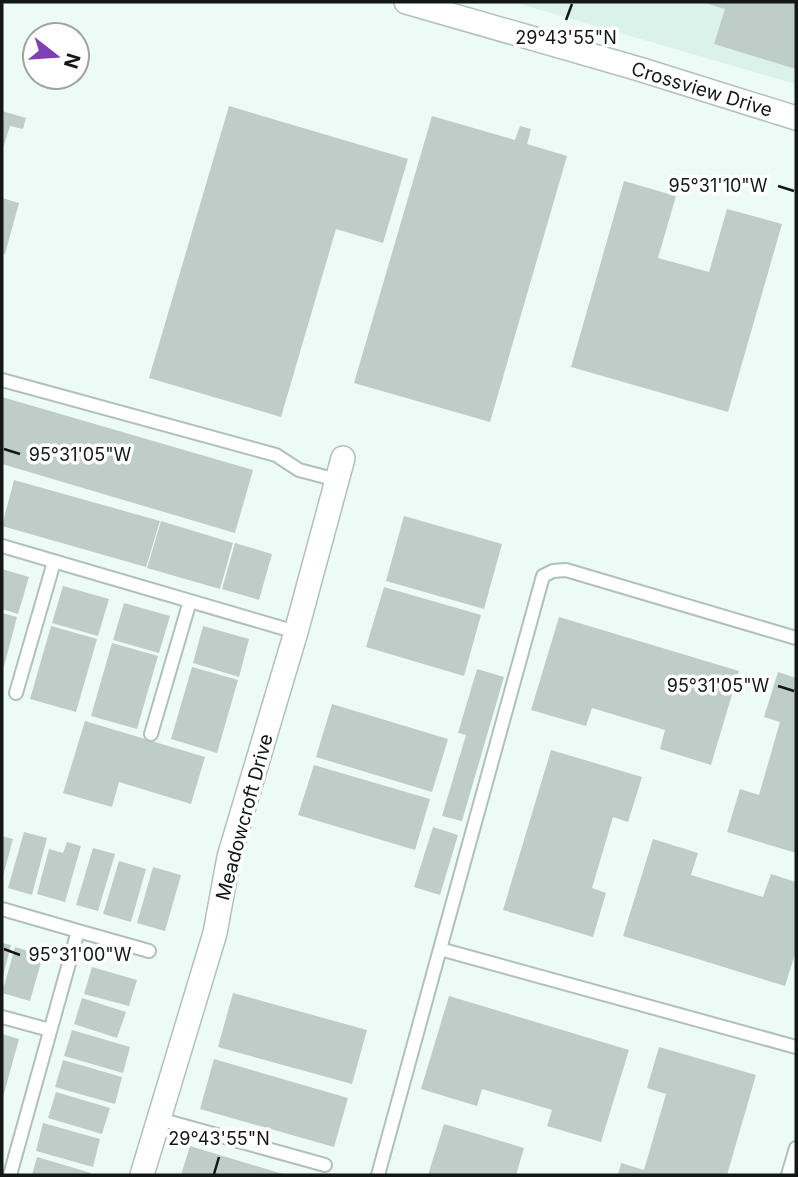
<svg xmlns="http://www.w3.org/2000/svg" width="798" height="1177" viewBox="0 0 798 1177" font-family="Inter,sans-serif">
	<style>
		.built { fill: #daf2e9 }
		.building { fill: #bfcdc8 }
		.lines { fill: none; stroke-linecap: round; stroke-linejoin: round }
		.service-casing { stroke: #b2c0bb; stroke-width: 16 }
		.minor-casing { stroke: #b2c0bb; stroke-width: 26 }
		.service { stroke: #fff; stroke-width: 12 }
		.minor { stroke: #fff; stroke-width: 23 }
		.ticks { fill: none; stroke: #131816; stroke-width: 2.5 }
		.labels { text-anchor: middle; stroke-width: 7; stroke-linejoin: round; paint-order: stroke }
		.street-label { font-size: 19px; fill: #131816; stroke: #fff }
		.ticks-label { font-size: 18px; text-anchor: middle; fill: #131816; stroke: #fff; stroke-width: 7; stroke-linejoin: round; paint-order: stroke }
	</style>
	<rect width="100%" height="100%" fill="#ecfbf5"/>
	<path class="built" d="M513 2H796V84Z"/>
	<path class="building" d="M702 2H796V69L714 44 725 9Z
		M229 106 408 159 383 243 336 229 281 417 149 378Z
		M2 111 26 118 23 129 10 126 2 151Z
		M432 116 515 140 520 126 531 129 527 144 567 156 490 422 354 383Z
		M624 181 676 196 658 258 709 272 727 209 782 224 728 412 571 367Z
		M2 198 19 203 5 254 2 253Z
		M2 397 253 470 235 533 2 464Z
		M14 480 160 521 146 567 2 526Z
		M404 516 502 544 484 609 386 581Z
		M161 521 233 543 220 589 147 568Z
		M235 543 272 554 259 600 222 589Z
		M2 569 29 577 18 614 2 609Z
		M63 586 109 599 98 636 52 623Z
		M384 587 481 615 464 676 366 647Z
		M124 603 170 616 159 653 113 640Z
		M2 613 17 617 3 670H2Z
		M559 617 739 671 711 765 660 749 665 730 592 708 586 726 531 710Z
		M51 626 97 639 76 712 30 699Z
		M203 626 249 639 239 677 193 663Z
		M112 643 158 656 137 729 91 716Z
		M192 667 238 680 217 753 171 739Z
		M477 669 504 677 462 821 442 816 466 735 458 733Z
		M778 672 796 678V853L727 832 740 789 759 795 780 722 764 717Z
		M332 704 448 739 432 792 316 757Z
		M85 721 205 757 191 804 119 782 112 807 63 793Z
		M551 750 642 777 628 822 613 817 592 888 606 893 593 937 503 910Z
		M314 765 430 799 415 850 298 815Z
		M433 827 458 835 440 895 414 887Z
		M24 832 47 838 32 895 8 888Z
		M2 836 13 839 3 876 2 875Z
		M653 839 698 853 691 875 763 897 771 874 796 882V951L785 986 623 936Z
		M67 842 81 846 65 902 37 894 49 849 63 853Z
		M93 848 115 854 98 911 76 905Z
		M119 861 146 869 131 922 103 914Z
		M153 867 181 875 165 931 137 923Z
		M2 943 11 945 3 976H2Z
		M15 947 43 955 30 1001 2 993Z
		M92 967 137 980 129 1006 84 994Z
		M233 993 367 1030 352 1084 218 1047Z
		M449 996 629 1050 601 1142 547 1126 552 1110 482 1089 477 1106 421 1089Z
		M82 998 126 1012 117 1038 74 1024Z
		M72 1030 130 1047 123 1073 64 1056Z
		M2 1034 19 1039 3 1097H2Z
		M659 1047 756 1075 727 1175H618L621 1163 644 1170 666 1094 647 1088Z
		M214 1059 348 1098 334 1147 200 1109Z
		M63 1060 122 1077 115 1104 55 1087Z
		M56 1092 110 1108 102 1134 48 1118Z
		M43 1123 100 1139 93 1167 36 1151Z
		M444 1124 524 1148 516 1175H428Z
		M190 1146 286 1175H181Z
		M37 1157 91 1173 90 1175H32Z"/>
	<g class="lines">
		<g class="service-casing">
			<path id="service" d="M2 380 276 455 299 470 337 480
				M2 546 296 632
				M796 638 566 570 553 571 543 576 440 949 796 1047
				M16 693 54 562
				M151 734 190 601
				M2 909 78 931 10 1175
				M78 931 149 951
				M2 1017 50 1030
				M159 1119 325 1165
				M378 1175 440 949
				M788 1175 796 1148"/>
		</g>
		<g class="minor-casing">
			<path id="minor" d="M406 2 639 69 796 118
				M142 1175 215 933 229 857 296 632 343 458"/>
		</g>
		<use href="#service" class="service"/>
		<use href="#minor" class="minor"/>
	</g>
	<path class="ticks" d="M566 20 572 4M778 186 794 191M4 449 20 454M778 686 794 691M4 949 20 955M214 1174 219 1157"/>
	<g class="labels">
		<g class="street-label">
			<text transform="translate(702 89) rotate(17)" y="7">Crossview Drive</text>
			<text transform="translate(244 817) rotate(-75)" y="7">Meadowcroft Drive</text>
		</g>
	</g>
	<g class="ticks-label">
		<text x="566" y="44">29°43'55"N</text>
		<text x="718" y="192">95°31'10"W</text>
		<text x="80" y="461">95°31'05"W</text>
		<text x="718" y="692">95°31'05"W</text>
		<text x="80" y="961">95°31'00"W</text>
		<text x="219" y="1145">29°43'55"N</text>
	</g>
	<rect width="798" height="1177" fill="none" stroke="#131816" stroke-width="7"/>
	<g transform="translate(56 56) rotate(107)"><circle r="33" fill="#ffffff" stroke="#a1a3a2" stroke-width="2"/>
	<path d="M0-5L12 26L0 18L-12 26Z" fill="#7e40b5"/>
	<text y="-10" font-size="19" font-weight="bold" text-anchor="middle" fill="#131816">N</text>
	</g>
</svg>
